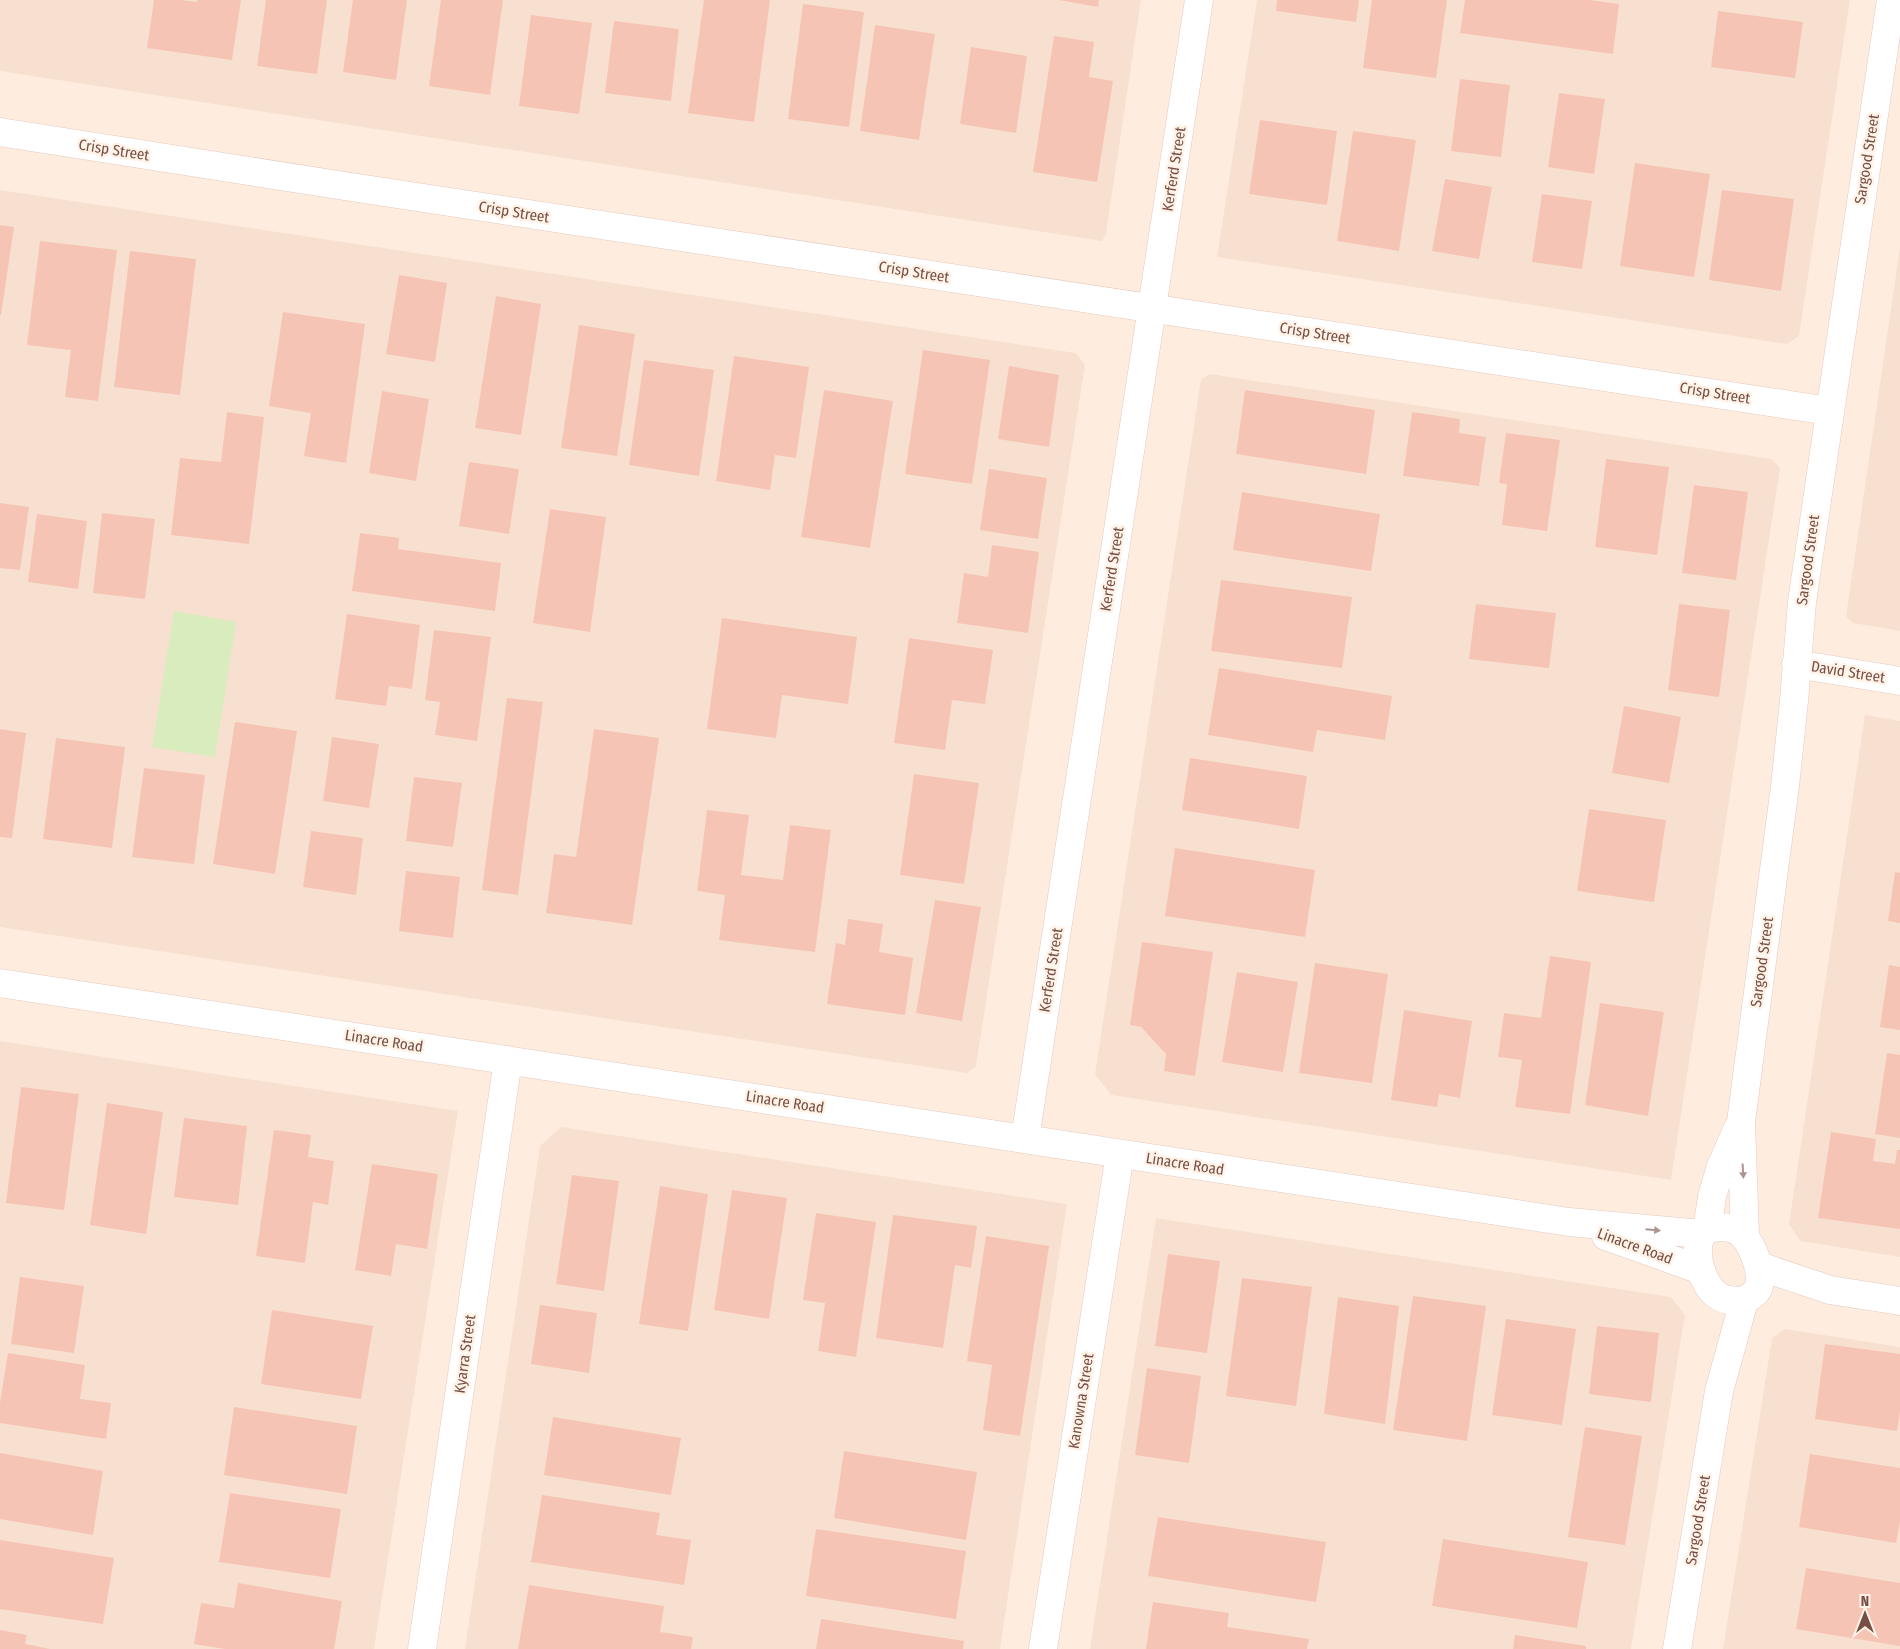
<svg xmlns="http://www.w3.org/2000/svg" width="1900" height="1649" viewBox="0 0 1900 1649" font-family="'Fira Sans Condensed',sans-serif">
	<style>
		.residential { fill: #f8e0d0 }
		.green { fill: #d8ecbd }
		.building { fill: #f6c4b4 }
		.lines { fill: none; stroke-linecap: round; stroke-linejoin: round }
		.street-casing { stroke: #e5c9bd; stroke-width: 29 }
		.street { stroke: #fff; stroke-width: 28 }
		.oneway { fill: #ad958f }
		.labels { text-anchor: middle; stroke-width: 5; stroke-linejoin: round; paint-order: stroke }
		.street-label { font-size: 15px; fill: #764e45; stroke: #fff2e7 }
	</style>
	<rect width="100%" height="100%" fill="#feeddf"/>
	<path class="residential" d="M0 0H1141L1106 234 1102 241 0 71Z
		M1257 0H1850L1799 336 1787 344 1217 257Z
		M0 190 1076 353 1085 365 976 1066 967 1073 0 927Z
		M1900 247V631L1853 623 1846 616Z
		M1210 374 1772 459 1780 468 1671 1180 1111 1095 1095 1074 1201 379Z
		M1865 715 1900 721V1257L1800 1241 1789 1224Z
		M0 1041 458 1111 374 1649H0Z
		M561 1127 1067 1204 1000 1649H465L540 1146Z
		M1156 1218 1671 1297 1685 1315 1631 1649H1090Z
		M1785 1329 1900 1347V1649H1723L1772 1338Z"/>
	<path class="green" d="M174 611 236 622 215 757 152 747Z"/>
	<path class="building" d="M154 0H181L197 2V0H241L232 60 147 48Z
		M266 0H327L317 74 257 66Z
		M353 0H407L396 80 343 72Z
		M441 0H503L490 95 429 86Z
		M704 0H770L754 122 688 113Z
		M1059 0H1099L1098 7Z
		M1277 0H1359L1356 22 1276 11Z
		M1372 0H1447L1436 78 1363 68Z
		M1465 0H1590L1619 4 1613 54 1460 33Z
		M803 4 864 12 849 127 788 119Z
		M1718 11 1803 22 1795 78 1711 67Z
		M531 15 592 23 579 114 519 106Z
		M614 21 679 29 671 101 605 93Z
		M875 25 935 34 919 140 860 131Z
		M1054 36 1094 42 1089 77 1113 81 1097 182 1033 172Z
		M971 47 1027 56 1016 133 960 124Z
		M1460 79 1510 85 1501 157 1451 151Z
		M1559 93 1605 99 1594 174 1548 167Z
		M1260 120 1337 131 1327 205 1249 194Z
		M1353 131 1416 140 1399 251 1337 241Z
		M1635 163 1710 174 1694 277 1620 266Z
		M1445 179 1492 187 1479 259 1432 251Z
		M1722 190 1794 199 1781 291 1709 280Z
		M1542 194 1592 201 1582 269 1532 262Z
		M0 225 14 227 1 315H0Z
		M40 241 117 250 98 401 65 397 71 350 27 345Z
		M130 251 196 259 180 395 114 387Z
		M399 275 447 283 435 362 386 354Z
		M496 296 541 304 521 435 475 428Z
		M283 312 365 324 346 463 304 456 311 413 269 406Z
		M579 325 635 334 617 456 561 448Z
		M923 350 990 360 972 484 905 474Z
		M734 356 809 367 796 458 775 455 770 490 716 481Z
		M644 360 714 370 699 476 629 465Z
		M1009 366 1059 375 1049 447 998 439Z
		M824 390 893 401 870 548 801 537Z
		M1245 390 1375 410 1366 474 1236 454Z
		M382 391 429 399 416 481 369 473Z
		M227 412 264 417 249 544 171 535 180 458 221 462Z
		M1412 412 1460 419 1459 433 1486 437 1479 486 1403 476Z
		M1506 433 1560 440 1547 531 1502 525 1507 484 1499 483Z
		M1606 459 1669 467 1657 555 1595 547Z
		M469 462 519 469 509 534 459 526Z
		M989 469 1047 478 1038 539 980 530Z
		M1694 485 1748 492 1736 580 1682 573Z
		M1242 492 1380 514 1371 571 1233 550Z
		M0 503 29 507 20 570 0 568Z
		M550 509 606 517 590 632 533 623Z
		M102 513 155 519 145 599 93 593Z
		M37 514 87 521 78 589 28 582Z
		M360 533 399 538 398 549 501 563 495 611 352 591Z
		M992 545 1039 552 1028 633 957 623 964 573 988 577Z
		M1221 580 1352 597 1342 668 1211 651Z
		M1476 604 1556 613 1549 668 1469 659Z
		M1679 604 1730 610 1719 697 1668 690Z
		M347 614 420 625 412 689 389 686 386 706 335 699Z
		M722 618 857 637 848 704 782 695 776 738 707 729Z
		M434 630 491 637 477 741 435 735 440 702 425 700Z
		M909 638 993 650 985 704 952 700 945 750 894 743Z
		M1219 668 1392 696 1385 740 1317 730 1313 752 1208 735Z
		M507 698 543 702 518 895 482 890Z
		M1624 706 1681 717 1669 783 1612 773Z
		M235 722 297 731 275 874 213 864Z
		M0 729 26 733 12 838 0 837Z
		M594 729 659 738 632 925 546 913 554 854 576 857Z
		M332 737 379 744 369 808 323 801Z
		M56 738 125 747 112 848 43 839Z
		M1190 758 1307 776 1299 829 1182 810Z
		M144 768 205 775 194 864 132 857Z
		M914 774 979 783 964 884 900 875Z
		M414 777 462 783 453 847 406 841Z
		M1589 809 1666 820 1654 902 1577 891Z
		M707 810 749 815 741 875 783 880 790 825 831 830 815 952 719 940 725 895 697 891Z
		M311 831 363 838 356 895 303 887Z
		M1175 848 1315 870 1305 937 1165 916Z
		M406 871 460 877 453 938 399 931Z
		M1895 872 1900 873V923L1888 921Z
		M935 900 981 907 962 1021 916 1013Z
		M848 919 883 924 879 952 913 958 905 1015 827 1004 836 943 845 945Z
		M1142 942 1213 952 1195 1076 1164 1071 1166 1054 1141 1027 1130 1025Z
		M1550 956 1591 962 1570 1114 1515 1107 1522 1060 1498 1057 1504 1013 1541 1018Z
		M1315 963 1388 974 1372 1083 1299 1073Z
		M1889 965 1900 967V1030L1880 1027Z
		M1237 972 1298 982 1283 1072 1222 1062Z
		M1600 1003 1664 1012 1648 1116 1585 1105Z
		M1404 1010 1472 1021 1460 1098 1439 1094 1437 1107 1391 1100Z
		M1887 1053 1900 1055V1138L1875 1134Z
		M21 1087 79 1094 64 1210 6 1203Z
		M107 1103 163 1112 146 1234 90 1225Z
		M184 1118 247 1126 238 1205 174 1197Z
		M274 1130 311 1135 308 1157 334 1161 328 1205 313 1202 305 1263 256 1256Z
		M1831 1132 1876 1139 1873 1161 1895 1164 1897 1150H1900V1229L1818 1218Z
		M372 1164 438 1174 427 1249 396 1244 391 1276 355 1270Z
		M572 1175 619 1181 604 1291 556 1284Z
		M660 1186 708 1194 688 1331 639 1324Z
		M732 1190 787 1198 769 1319 714 1310Z
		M816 1213 876 1222 856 1357 818 1351 825 1303 803 1300Z
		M893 1215 977 1226 971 1268 955 1265 943 1348 876 1338Z
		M986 1236 1049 1246 1020 1436 983 1430 992 1365 967 1361Z
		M1168 1254 1220 1261 1207 1353 1155 1346Z
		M20 1277 84 1286 74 1353 11 1344Z
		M1242 1278 1312 1287 1296 1406 1226 1396Z
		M1413 1296 1486 1306 1467 1441 1393 1430Z
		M1338 1297 1399 1306 1385 1424 1324 1414Z
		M540 1305 597 1313 589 1373 531 1364Z
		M272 1310 373 1326 361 1399 261 1384Z
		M1506 1319 1576 1329 1562 1425 1492 1415Z
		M1597 1326 1659 1333 1651 1402 1589 1394Z
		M1825 1344 1900 1354V1411L1897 1431 1815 1419Z
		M8 1353 85 1365 80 1399 111 1403 106 1439 0 1423V1403Z
		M1147 1368 1201 1376 1189 1463 1135 1455Z
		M234 1407 357 1426 347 1494 224 1475Z
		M553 1417 681 1438 671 1495 544 1475Z
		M1585 1427 1642 1436 1625 1545 1568 1537Z
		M844 1451 977 1472 966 1540 834 1518Z
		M0 1453 103 1471 93 1535 0 1519Z
		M1810 1454 1900 1468V1521L1896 1543 1799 1527Z
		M230 1493 341 1509 330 1578 219 1562Z
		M542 1495 660 1513 656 1535 691 1540 684 1585 531 1562Z
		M1158 1517 1326 1542 1316 1602 1148 1576Z
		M816 1529 966 1551 956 1619 806 1596Z
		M1443 1539 1588 1562 1577 1628 1432 1606Z
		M0 1540 114 1558 103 1624 0 1609Z
		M1806 1568 1900 1583V1646L1796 1629Z
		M238 1583 342 1601 334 1649H225L194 1644 201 1603 234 1608Z
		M529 1585 664 1606 660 1632 693 1637 691 1649H518Z
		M1153 1602 1229 1613 1227 1627 1309 1639 1307 1649H1146Z
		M821 1619 964 1641 963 1649H816Z
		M0 1630 27 1635 25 1644 50 1649H0Z
		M1515 1635 1586 1646V1649H1513Z"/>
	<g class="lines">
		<g class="street-casing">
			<path id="street" d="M0 132 351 187 1829 411
				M1796 664 1900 681
				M0 983 1569 1222 1702 1234
				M1025 1139 1199 0
				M1717 1227C1725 1227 1733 1227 1739 1232 1752 1240 1767 1279 1756 1292 1753 1295 1748 1298 1744 1301 1735 1301 1724 1301 1717 1295 1702 1285 1691 1249 1703 1233 1706 1229 1712 1228 1717 1227Z
				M1707 1230 1712 1197 1720 1169 1738 1128
				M1606 1236 1701 1270
				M1745 1236 1741 1122 1785 786 1794 701 1802 602 1891 0
				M1759 1266 1830 1290 1900 1301
				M422 1649 508 1060
				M1043 1649 1120 1154
				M1677 1649 1719 1391 1744 1301"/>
		</g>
		<use href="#street" class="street"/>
	</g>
	<defs><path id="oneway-solid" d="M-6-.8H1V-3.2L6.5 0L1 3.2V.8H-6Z" transform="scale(1.25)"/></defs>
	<g class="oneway">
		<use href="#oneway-solid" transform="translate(1743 1171) rotate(87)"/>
		<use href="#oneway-solid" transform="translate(1653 1230) rotate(5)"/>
	</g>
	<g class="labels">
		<g class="street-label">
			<text transform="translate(114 150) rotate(9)" y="5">Crisp Street</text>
			<text transform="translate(1867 159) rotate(-81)" y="5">Sargood Street</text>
			<text transform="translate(1174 169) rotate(-81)" y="5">Kerferd Street</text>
			<text transform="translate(514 212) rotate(9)" y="5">Crisp Street</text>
			<text transform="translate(914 272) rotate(9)" y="5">Crisp Street</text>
			<text transform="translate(1315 333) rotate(9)" y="5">Crisp Street</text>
			<text transform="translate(1715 393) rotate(9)" y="5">Crisp Street</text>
			<text transform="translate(1808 560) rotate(-82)" y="5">Sargood Street</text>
			<text transform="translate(1112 569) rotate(-81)" y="5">Kerferd Street</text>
			<text transform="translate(1848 672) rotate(9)" y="5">David Street</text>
			<text transform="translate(1762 962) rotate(-82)" y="5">Sargood Street</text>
			<text transform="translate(1051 970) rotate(-81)" y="5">Kerferd Street</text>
			<text transform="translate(384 1041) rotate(9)" y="5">Linacre Road</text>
			<text transform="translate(785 1102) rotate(9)" y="5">Linacre Road</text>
			<text transform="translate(1185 1164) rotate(9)" y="5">Linacre Road</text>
			<text transform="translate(1635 1246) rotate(20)" y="5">Linacre Road</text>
			<text transform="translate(465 1354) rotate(-82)" y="5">Kyarra Street</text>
			<text transform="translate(1081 1401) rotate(-81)" y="5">Kanowna Street</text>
			<text transform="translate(1698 1520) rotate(-81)" y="5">Sargood Street</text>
		</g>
	</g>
	<g transform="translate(1865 1614)" stroke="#fff2e7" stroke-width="4" paint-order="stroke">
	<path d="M0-4L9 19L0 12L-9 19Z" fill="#764e45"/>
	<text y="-8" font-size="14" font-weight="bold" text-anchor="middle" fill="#764e45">N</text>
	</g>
</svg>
